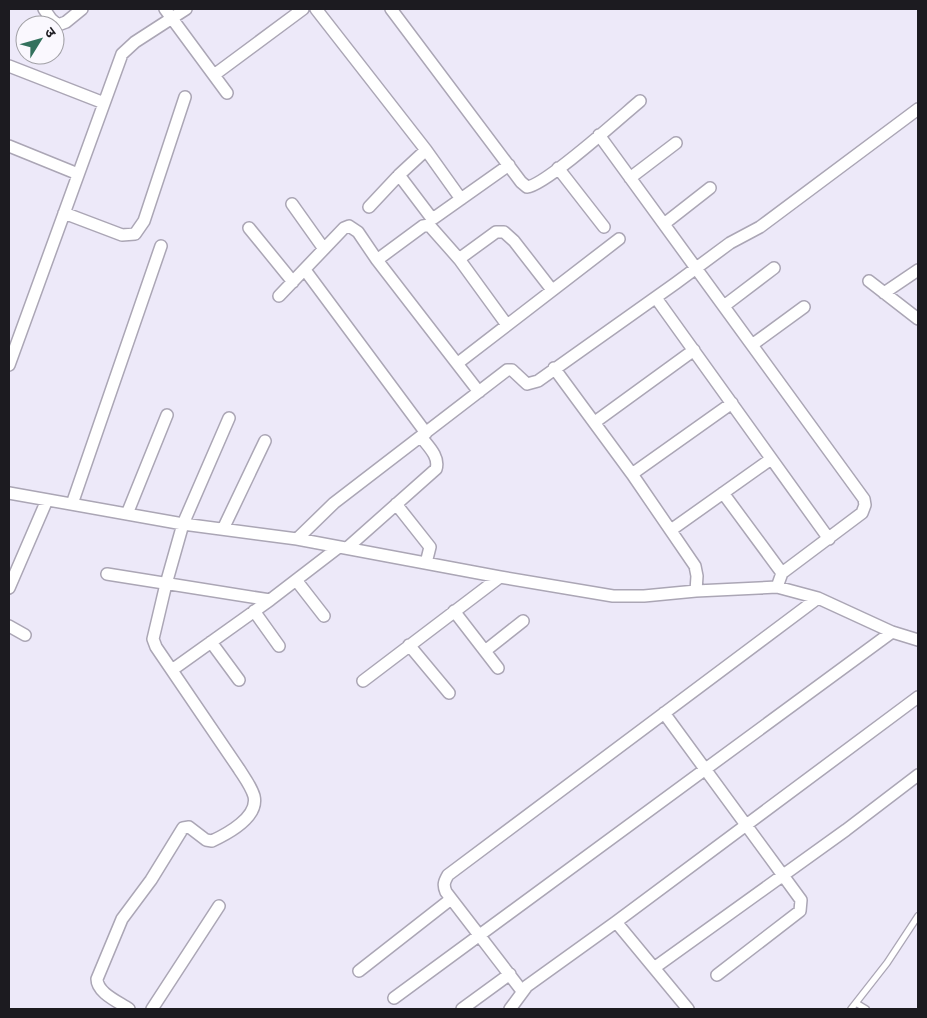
<svg xmlns="http://www.w3.org/2000/svg" width="927" height="1018" viewBox="0 0 927 1018" font-family="'Exo 2','Noto Sans Devanagari',sans-serif">
	<style>
		.lines { fill: none; stroke-linecap: round; stroke-linejoin: round }
		.service-casing { stroke: #aba6b5; stroke-width: 8 }
		.minor-casing { stroke: #aba6b5; stroke-width: 14 }
		.service { stroke: #fff; stroke-width: 5.5 }
		.minor { stroke: #fff; stroke-width: 11 }
	</style>
	<rect width="100%" height="100%" fill="#ede9f9"/>
	<g class="lines">
		<g class="service-casing">
			<path id="service" d="M856 1003 866 1009
				M851 1009 887 963 918 916"/>
		</g>
		<g class="minor-casing">
			<path id="minor" d="M44 9 51 19 58 25 66 22 82 9
				M165 9 227 93
				M316 9 426 150 461 199
				M391 9 521 182 527 187C546 185 622 116 640 101
				M9 66 104 103
				M214 75 303 9
				M599 135 864 499 865 505 862 513 782 573 777 587
				M9 146 78 174
				M558 168 604 227
				M399 175 430 216 434 218 509 165
				M630 178 676 143
				M292 204 324 249
				M369 207 399 175 426 150
				M64 213 122 235 135 234 144 221 185 97
				M664 224 710 188
				M249 228 293 282
				M459 259 496 232H504L514 241 552 290
				M377 260 423 226 429 225 459 259 507 325
				M305 270 426 433
				M869 281 918 319
				M884 293 918 270
				M279 296 344 228 349 226 358 232 377 260 479 392
				M656 298 829 539
				M724 306 774 268
				M752 345 804 307
				M458 363 619 239
				M9 365 122 54 135 42 186 9
				M554 368 632 474 695 566 697 576 696 591
				M595 422 694 350
				M632 474 732 403
				M9 493 183 524 297 539 500 577 613 596H644L696 591 777 587 818 598 892 632 918 640
				M723 493 782 573
				M72 504 161 246
				M396 504 430 547 426 563
				M127 514 167 415
				M223 529 265 441
				M671 530 771 459
				M297 539 334 503 507 370H512L527 384 538 381 676 283 730 243 760 227 918 109
				M347 548 436 469C440 457 428 446 421 437
				M107 574 270 600
				M296 580 324 616
				M9 588 47 500
				M254 611 279 646
				M454 611 498 668
				M9 626 25 635
				M211 642 239 680
				M409 645 449 693
				M485 651 523 621
				M172 670 270 600 339 547
				M363 681 500 577
				M664 713 801 900 800 911 717 975
				M616 922 688 1009
				M654 968 846 830 918 775
				M359 971 451 899
				M522 991 446 892C443 885 444 882 448 875L818 598
				M394 998 892 632
				M129 1009C119 1002 97 993 97 979L122 919 151 880 183 828 189 827 206 840 212 841C227 834 259 817 254 796 251 786 244 777 239 769L156 647 153 639 166 584 183 524 229 418
				M152 1009 219 906
				M462 1009 510 974
				M510 1009 527 986 616 922 918 697"/>
		</g>
		<use href="#service" class="service"/>
		<use href="#minor" class="minor"/>
	</g>
	<rect width="927" height="1018" fill="none" stroke="#1c1b20" stroke-width="20"/>
	<g transform="translate(40 40) rotate(53)"><circle r="24" fill="#faf8fe" stroke="#a1a0a5"/>
	<path d="M0-4L9 19L0 12L-9 19Z" fill="#33715d"/>
	<text y="-8" font-size="14" font-weight="bold" text-anchor="middle" fill="#1c1b20">उ</text>
	</g>
</svg>
